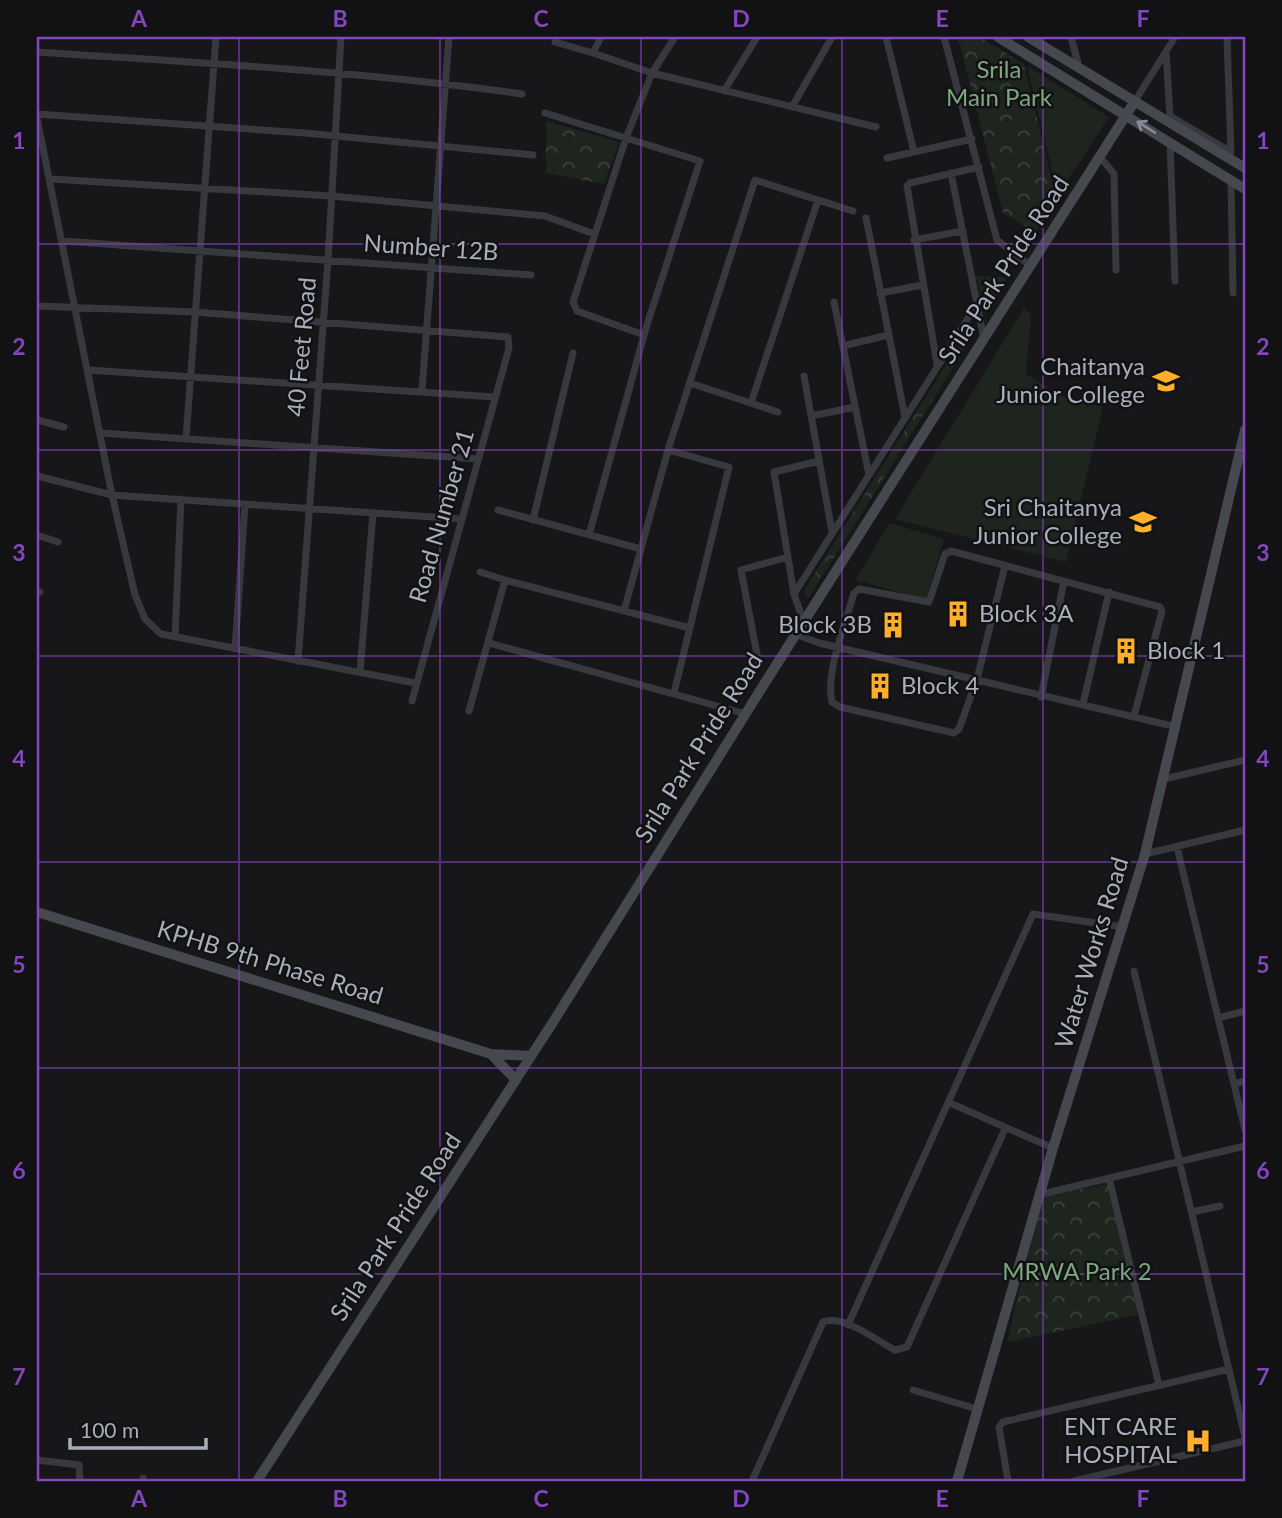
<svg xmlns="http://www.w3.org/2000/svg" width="1282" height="1518" viewBox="0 0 1282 1518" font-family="Lato,sans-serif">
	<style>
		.grass { fill: #1d251e }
		.park { fill: url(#park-crowns) }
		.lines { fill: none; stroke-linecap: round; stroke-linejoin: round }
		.street { stroke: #38393f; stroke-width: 7 }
		.secondary { stroke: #46484f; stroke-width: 10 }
		.oneway { stroke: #868b95 }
		.grid { fill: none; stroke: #8446be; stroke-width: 2; stroke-opacity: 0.55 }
		.labels { text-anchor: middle; stroke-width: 5; stroke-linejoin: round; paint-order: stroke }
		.park-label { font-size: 24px; fill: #7ea77f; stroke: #121215 }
		.street-label { font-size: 24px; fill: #a8afba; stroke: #121215 }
		.poi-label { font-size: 24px; fill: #a8afba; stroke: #121215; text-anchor: end }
		.neatline { fill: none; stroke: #8446be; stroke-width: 2.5 }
		.grid-label { font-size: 23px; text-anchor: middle; font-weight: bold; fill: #8446be }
	</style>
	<defs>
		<pattern id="park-crowns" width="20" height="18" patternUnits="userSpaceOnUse" patternTransform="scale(1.75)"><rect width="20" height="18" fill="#1d251e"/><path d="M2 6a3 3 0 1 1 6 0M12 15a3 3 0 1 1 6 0" fill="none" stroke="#3b423d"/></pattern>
	</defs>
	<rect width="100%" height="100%" fill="#17171a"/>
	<path class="grass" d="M1027 66 1109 117 1058 195Z
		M976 276 1005 277 1006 282 985 315Z
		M1024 308 1031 315 1026 374 1064 397 1103 407 1066 562 895 519Z
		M889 523 944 539 926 600 856 580Z"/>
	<path class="park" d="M958 37H979L1024 64 1056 198 1035 232 1003 213Z
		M546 121 619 142 604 184 546 173Z
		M971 325 974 334 808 599 803 592Z
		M1111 1184 1142 1314 1007 1342 1041 1196Z"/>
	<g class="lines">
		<path class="street" d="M601 37 593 53 652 73 876 127
			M886 37 914 152
			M944 37 997 240 1031 266
			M1071 37 1079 67
			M1227 37 1231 152
			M555 42 593 53
			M37 52C199 63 361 71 522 94
			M1166 52 1170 116 1231 152
			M724 91 757 37
			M1135 101 1175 37
			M792 107 832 37
			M545 113 700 161 646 328 589 535
			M37 114 305 133 533 155
			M37 118 112 495 135 595 145 619 161 634 415 683
			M1170 142 1175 281
			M887 158 972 139
			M1101 158 1114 174 1116 270
			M951 173 984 339
			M51 179 331 196 545 216 594 234
			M1231 180 1233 293
			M866 218 905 417
			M914 240 963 231
			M63 241 531 275
			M880 293 923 285
			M834 302 869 475
			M37 306 195 312 508 337 509 348 412 701
			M644 335 577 311 573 302 626 138 652 73 675 37
			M843 346 888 335
			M937 364 907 186 910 183 979 167
			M88 370 495 397
			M804 376 832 532
			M690 383 778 412
			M422 390 449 37
			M751 403 818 200
			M811 416 855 407
			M37 420 64 427
			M101 433 478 459
			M186 438 216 37
			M668 450 729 467 674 693
			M37 476 112 495 462 519
			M498 510 641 549
			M533 520 573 353
			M37 535 58 542
			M1005 566 977 679 959 729 954 733 840 707 832 702C825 673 846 622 854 593L859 589 929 602 945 554 951 551 1160 607 1162 611 1134 716
			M480 572 505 580
			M37 592H40
			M794 594 977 304
			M624 611 668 450 755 180 853 211
			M804 623 794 594 774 472 819 461
			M795 634 819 643 1177 727
			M175 637 181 499
			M489 643 746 714
			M235 649 245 504
			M298 661 328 260 341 37
			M759 665 741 570 788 557
			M360 672 373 513
			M1041 697 1064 581
			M1083 704 1109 592
			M469 711 505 580 690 628
			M1164 779 1245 760
			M1177 847 1245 1130
			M1145 854 1245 830
			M1134 971 1245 1437
			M1218 1018 1245 1011
			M1234 1084 1245 1081
			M950 1103 1053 1148
			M1109 1178 1159 1385
			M1042 1194 1245 1146
			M1192 1212 1220 1206
			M848 1325 1033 914 1124 927
			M913 1390 977 1409
			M37 1460 79 1465 80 1481
			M143 1478V1481
			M752 1481 823 1322C844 1314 877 1341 895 1350L907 1347 1005 1129
			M1008 1481 999 1427 1003 1422 1229 1369
			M1074 1481 1245 1441"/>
		<path class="secondary" d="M998 37 1245 189
			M1028 37 1245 168
			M37 912 491 1054 531 1056
			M491 1054 516 1080
			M257 1481 555 1019 768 678 1135 101
			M957 1481 1053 1148 1145 854 1245 430"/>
	</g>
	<defs><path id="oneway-shaft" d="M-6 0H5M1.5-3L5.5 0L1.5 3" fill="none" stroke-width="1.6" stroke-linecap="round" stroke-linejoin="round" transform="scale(1.75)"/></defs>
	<use class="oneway" href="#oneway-shaft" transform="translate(1146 127) rotate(-148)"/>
	<path class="grid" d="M239 37V1481M440 37V1481M641 37V1481M842 37V1481M1043 37V1481M37 244H1245M37 450H1245M37 656H1245M37 862H1245M37 1068H1245M37 1274H1245"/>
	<defs>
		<g id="university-bare" transform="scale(2.1)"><path d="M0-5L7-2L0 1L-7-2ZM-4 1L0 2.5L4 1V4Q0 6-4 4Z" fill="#ffaf2a" stroke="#121215" stroke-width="2.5" paint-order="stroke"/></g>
		<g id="building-bare" transform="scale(2.1)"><path d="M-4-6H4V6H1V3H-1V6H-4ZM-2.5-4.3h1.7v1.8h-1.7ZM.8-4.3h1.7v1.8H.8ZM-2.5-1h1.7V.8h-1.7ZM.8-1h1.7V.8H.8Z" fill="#ffaf2a" stroke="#121215" stroke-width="2.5" paint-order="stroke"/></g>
		<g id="hospital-bare" transform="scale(2.1)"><path d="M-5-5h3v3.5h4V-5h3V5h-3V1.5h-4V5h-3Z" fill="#ffaf2a" stroke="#121215" stroke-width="2.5" paint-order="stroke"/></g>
	</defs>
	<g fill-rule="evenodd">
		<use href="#university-bare" x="1166" y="381"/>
		<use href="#university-bare" x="1143" y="522"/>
		<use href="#building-bare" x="958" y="614"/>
		<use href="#building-bare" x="893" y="625"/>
		<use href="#building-bare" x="1126" y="651"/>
		<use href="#building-bare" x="880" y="686"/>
		<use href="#hospital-bare" x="1198" y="1441"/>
	</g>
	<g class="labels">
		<g class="park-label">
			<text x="999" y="78">Srila<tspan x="999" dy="28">Main Park</tspan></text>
			<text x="1077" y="1280">MRWA Park 2</text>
		</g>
		<g class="street-label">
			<text transform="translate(431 248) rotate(4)" y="8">Number 12B</text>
			<text transform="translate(1004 270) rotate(-57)" y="8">Srila Park Pride Road</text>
			<text transform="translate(302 347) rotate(-85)" y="8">40 Feet Road</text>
			<text transform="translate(442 516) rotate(-74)" y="8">Road Number 21</text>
			<text transform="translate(699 748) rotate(-58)" y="8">Srila Park Pride Road</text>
			<text transform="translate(1092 953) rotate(-73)" y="8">Water Works Road</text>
			<text transform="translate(270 963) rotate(17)" y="8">KPHB 9th Phase Road</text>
			<text transform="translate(396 1227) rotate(-57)" y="8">Srila Park Pride Road</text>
		</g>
		<g class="poi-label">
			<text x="1145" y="375">Chaitanya<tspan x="1145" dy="28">Junior College</tspan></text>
			<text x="1122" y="516">Sri Chaitanya<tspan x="1122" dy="28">Junior College</tspan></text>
			<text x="979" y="622" text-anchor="start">Block 3A</text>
			<text x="872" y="633">Block 3B</text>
			<text x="1147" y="659" text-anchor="start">Block 1</text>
			<text x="901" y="694" text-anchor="start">Block 4</text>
			<text x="1177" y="1435">ENT CARE<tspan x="1177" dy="28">HOSPITAL</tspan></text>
		</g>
	</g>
	<rect width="1282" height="1518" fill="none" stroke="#121215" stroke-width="77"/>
	<path d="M70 1438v10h136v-10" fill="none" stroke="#a8afba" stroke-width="3.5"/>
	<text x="80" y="1438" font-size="21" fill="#a8afba" stroke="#121215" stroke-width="5" paint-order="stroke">100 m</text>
	<rect x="38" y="38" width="1206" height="1442" class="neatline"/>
	<g class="grid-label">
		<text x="139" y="27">A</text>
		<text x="340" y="27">B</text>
		<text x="541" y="27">C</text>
		<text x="741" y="27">D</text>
		<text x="942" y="27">E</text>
		<text x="1143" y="27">F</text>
		<text x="19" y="149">1</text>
		<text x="1263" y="149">1</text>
		<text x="19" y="355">2</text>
		<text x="1263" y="355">2</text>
		<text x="19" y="561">3</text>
		<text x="1263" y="561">3</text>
		<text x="19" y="767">4</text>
		<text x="1263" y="767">4</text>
		<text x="19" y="973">5</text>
		<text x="1263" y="973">5</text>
		<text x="19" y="1179">6</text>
		<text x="1263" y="1179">6</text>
		<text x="19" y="1385">7</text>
		<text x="1263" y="1385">7</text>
		<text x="139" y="1507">A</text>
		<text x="340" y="1507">B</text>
		<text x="541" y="1507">C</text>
		<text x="741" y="1507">D</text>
		<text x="942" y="1507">E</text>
		<text x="1143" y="1507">F</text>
	</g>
</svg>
